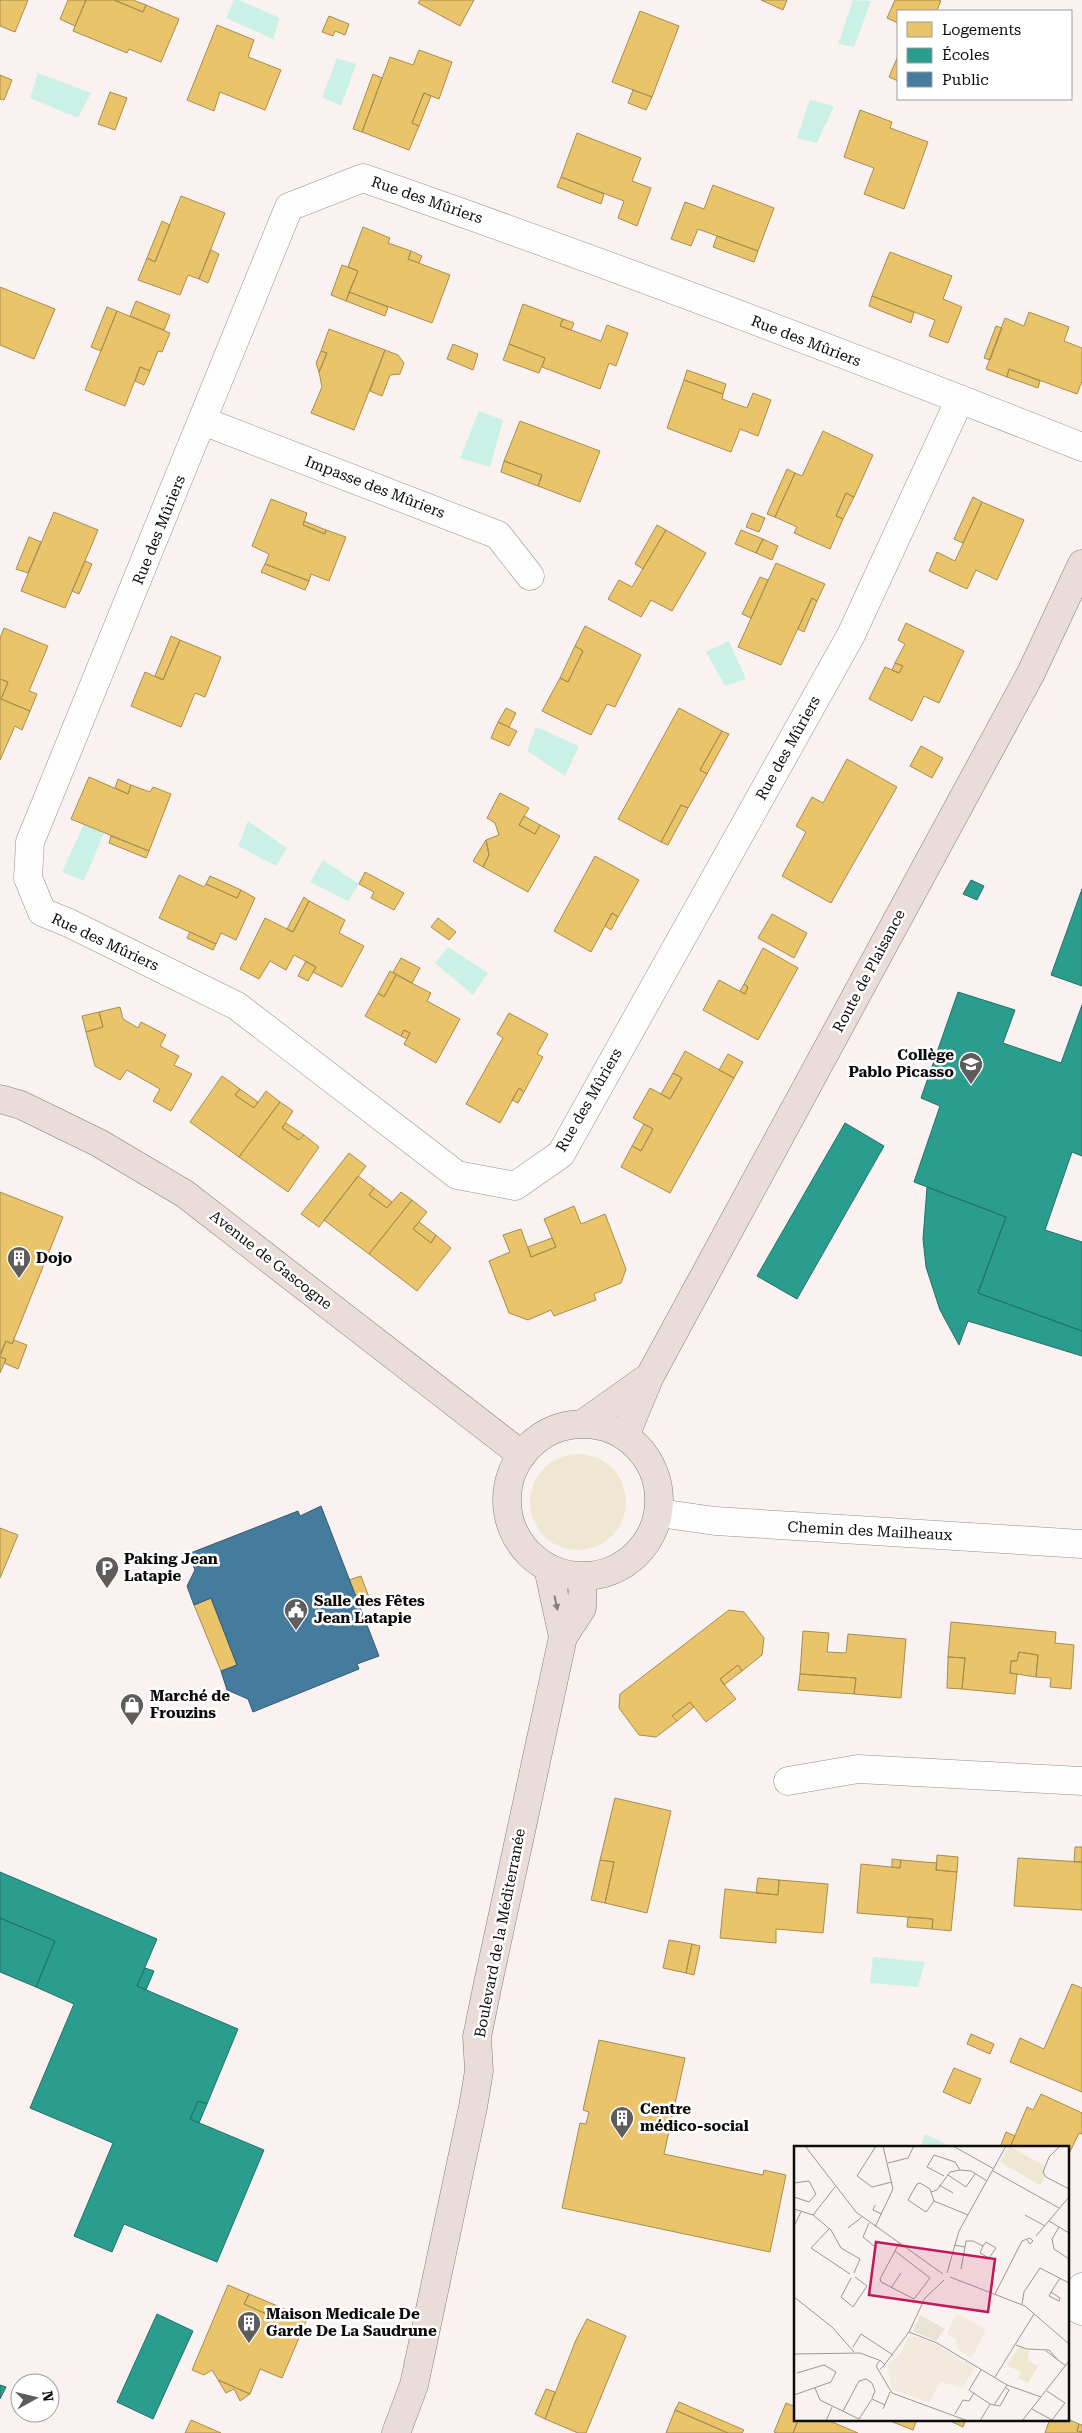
<svg xmlns="http://www.w3.org/2000/svg" width="1082" height="2433" viewBox="0 0 1082 2433" font-family="'Roboto Serif',serif">
	<style>
		.green { fill: #eee7d2 }
		.water { fill: #cbf1e6 }
		.homes { fill: #e9c46a; stroke: #a78d4e }
		.schools { fill: #2a9d8f; stroke: #217268 }
		.public { fill: #457b9d; stroke: #345a72 }
		.lines { fill: none; stroke-linecap: round; stroke-linejoin: round }
		.minor-casing { stroke: #93908f; stroke-width: 29 }
		.major-casing { stroke: #807d7c; stroke-width: 29 }
		.minor { stroke: #fefdfd; stroke-width: 28 }
		.major { stroke: #eadcd9; stroke-width: 28 }
		.oneway { fill: #867e7d }
		.labels { text-anchor: middle; stroke-width: 5; stroke-linejoin: round; paint-order: stroke }
		.street-label { font-size: 15px; fill: #0c0c0c; stroke: #fff }
		.poi-label { font-size: 15px; font-weight: bold; fill: #0c0c0c; stroke: #fff; text-anchor: start }
		.inset-road { fill: none; stroke: #9b9695; stroke-width: 1 }
		.view { fill: #c2185b; fill-opacity: 0.15; stroke: #c2185b; stroke-width: 2.5 }
		.inset-edge { fill: none; stroke: #0c0c0c; stroke-width: 2.5 }
	</style>
	<rect width="100%" height="100%" fill="#faf2f0"/>
	<path class="green" d="M530 1502a48 48 0 1 1 96 0a48 48 0 1 1-96 0Z"/>
	<path class="water" d="M234 0H239L280 18 273 39 226 18Z
		M853 0 871 1 854 47 838 44Z
		M337 58 356 64 341 106 322 97Z
		M38 73 91 93 78 118 30 98Z
		M810 100 834 106 817 143 797 138Z
		M479 411 503 420 490 467 460 458Z
		M729 641 746 679 725 686 706 652Z
		M536 727 579 746 565 776 527 751Z
		M248 821 287 848 276 866 238 846Z
		M84 824 104 833 84 881 62 872Z
		M323 860 359 884 348 901 310 882Z
		M448 947 488 973 473 995 435 963Z
		M873 1957 925 1962 918 1987 870 1983Z
		M925 2134 952 2147H921Z"/>
	<path class="homes" d="M0 0H28L15 32 0 26Z
		M68 0H86L75 26 60 19Z
		M86 0H114L143 12 146 5 179 19 161 62 129 49 127 53 73 31Z
		M114 0H133L146 5 143 12Z
		M420 0H474L460 26 418 3Z
		M761 0H787L783 10Z
		M895 0H938L941 1 937 10 940 11H898V23L887 18Z
		M640 11 679 26 652 97 612 82Z
		M329 16 349 24 345 35 335 31 333 36 322 32Z
		M217 25 254 40 248 57 281 70 265 110 220 92 214 111 187 100Z
		M419 50 452 62 439 99 424 93 412 123 419 126 409 150 362 132 390 57 413 65Z
		M898 56V81L889 77Z
		M373 74 382 78 362 132 353 129Z
		M0 75 12 80 4 100 0 99Z
		M633 90 652 97 646 110 628 103Z
		M110 92 127 98 115 130 98 124Z
		M424 93 431 96 419 126 412 123Z
		M860 110 892 122 890 128 928 142 904 209 864 194 874 168 844 157Z
		M577 133 641 158 632 181 651 188 637 226 618 218 624 201 561 177Z
		M561 177 604 194 601 204 557 187Z
		M713 185 774 208 758 251 698 229 691 246 671 239 685 202 704 209Z
		M181 196 225 213 199 279 188 275 180 295 138 280 147 258 155 262Z
		M162 221 170 225 155 262 147 258Z
		M363 227 390 238 388 243 411 251 408 259 450 275 432 323 349 292 358 271 348 267Z
		M717 236 758 251 754 262 713 247Z
		M211 250 219 254 208 283 199 279Z
		M411 251 422 256 419 263 408 259Z
		M890 252 952 276 943 299 962 307 948 343 929 336 935 320 872 296Z
		M342 265 358 271 346 301 331 295Z
		M0 287 55 309 34 359 0 345Z
		M349 292 388 307 385 316 346 301Z
		M872 296 914 312 911 323 869 306Z
		M136 301 170 315 164 330 130 316Z
		M523 304 563 319 560 326 601 341 607 325 628 333 616 366 609 363 600 389 542 367 545 358 509 344Z
		M107 307 117 311 101 351 91 347Z
		M117 311 170 333 162 352 158 351 150 371 140 367 125 406 85 390Z
		M1029 312 1069 327 1064 341 1082 348V381L1077 394 1009 369 1007 377 986 369 1005 318 1024 326Z
		M563 319 574 323 571 330 560 326Z
		M996 326 1002 328 990 360 984 358Z
		M329 329 385 350 354 430 311 413 322 387 319 372 327 353 321 351Z
		M453 344 478 354 473 370 447 359Z
		M509 344 545 358 539 373 503 360Z
		M385 350 398 355 404 363 400 374 390 375 382 396 370 391Z
		M321 351 327 353 319 372 316 363Z
		M140 367 150 371 144 385 135 381Z
		M1009 369 1040 381 1038 388 1007 377Z
		M687 370 726 384 723 394 684 380Z
		M684 380 723 394 722 399 747 408 753 393 771 400 758 436 740 429 731 452 667 428Z
		M520 421 600 451 580 502 538 486 542 475 504 461Z
		M823 431 873 455 854 497 846 493 836 516 843 519 830 549 794 533 797 527 775 517 795 473 802 476Z
		M504 461 542 475 538 486 501 472Z
		M787 469 795 473 775 517 767 514Z
		M846 493 854 497 843 519 836 516Z
		M973 497 982 502 963 543 954 539Z
		M271 499 307 513 303 525 325 534 326 530 346 537 329 581 311 574 309 581 265 564 269 554 252 546Z
		M982 502 1024 520 997 580 976 570 967 589 929 571 937 552 955 561Z
		M54 512 98 530 65 608 21 591Z
		M752 513 765 518 759 532 746 527Z
		M304 521 326 530 325 534 303 525Z
		M657 525 666 530 643 569 635 564Z
		M666 530 706 553 672 611 651 600 641 617 608 599 619 580 632 587Z
		M741 530 763 539 756 553 735 544Z
		M29 537 41 542 28 573 16 569Z
		M763 539 778 546 772 560 756 553Z
		M85 561 92 564 79 594 72 591Z
		M776 563 825 584 817 601 812 598 781 665 738 647Z
		M265 564 309 581 305 590 261 572Z
		M760 577 768 580 751 618 742 614Z
		M812 598 817 601 804 632 798 629Z
		M906 623 964 651 939 703 924 696 912 721 869 699 885 667 899 673 903 666 895 663 905 644 898 640Z
		M585 626 641 655 615 707 607 704 591 735 542 711 560 678 568 682 583 651 575 646Z
		M4 628 48 646 29 691 37 694 30 711 1 699 8 682 0 679V638Z
		M171 636 180 640 163 680 155 676Z
		M180 640 221 657 205 697 195 693 181 727 131 706 145 672 163 680Z
		M575 646 583 651 568 682 560 678Z
		M895 663 903 666 899 673 892 670Z
		M0 679 8 682 1 699 30 711 22 730 15 726 0 760Z
		M506 708 516 713 509 727 498 722Z
		M679 708 722 731 700 770 707 774 688 808 681 805 661 842 618 819Z
		M498 722 517 731 509 746 491 738Z
		M722 731 729 734 707 774 700 770Z
		M921 746 943 758 932 778 910 766Z
		M847 759 897 787 831 903 782 876 806 832 796 826 812 797 823 803Z
		M89 777 128 794 131 785 150 792 153 787 171 794 149 851 71 819Z
		M118 779 131 785 128 794 115 788Z
		M500 793 529 808 519 825 535 834 540 825 560 836 528 892 483 867 489 855 486 840 499 835 495 823 487 818Z
		M681 805 688 808 668 845 661 842Z
		M524 816 540 825 535 834 519 825Z
		M111 836 149 851 146 858 109 843Z
		M486 840 489 855 483 867 473 861Z
		M595 856 639 880 618 917 612 913 591 952 554 931Z
		M365 872 404 893 394 910 371 898 374 892 359 884Z
		M179 875 204 887 206 884 237 898 241 890 255 898 236 940 221 933 216 944 159 918Z
		M210 876 241 890 237 898 206 884Z
		M304 897 309 901 293 932 287 929Z
		M309 901 345 920 339 933 364 946 342 987 313 972 316 967 294 955 286 970 270 961 259 979 240 969 265 918 293 932Z
		M612 913 618 917 611 930 605 926Z
		M772 914 807 933 794 958 758 938Z
		M438 918 456 932 449 940 431 927Z
		M190 932 216 944 213 950 187 938Z
		M763 948 798 968 758 1040 703 1010 719 980 745 994 748 987 744 984Z
		M401 958 420 968 412 983 393 972Z
		M306 961 316 967 308 981 298 976Z
		M390 971 396 975 384 997 378 993Z
		M396 975 431 993 427 1001 460 1019 436 1063 404 1044 410 1033 404 1030 401 1036 365 1016 378 993 384 997Z
		M744 984 748 987 745 994 740 991Z
		M120 1007 123 1019 138 1028 141 1022 166 1035 160 1046 179 1056 174 1065 192 1074 171 1111 153 1101 160 1089 127 1070 120 1080 95 1066 86 1032 103 1027 99 1012Z
		M99 1012 103 1027 86 1032 82 1016Z
		M509 1013 548 1034 537 1054 543 1057 524 1092 519 1088 500 1123 466 1104 503 1038 497 1034Z
		M404 1030 410 1033 407 1039 401 1036Z
		M685 1051 734 1078 670 1193 621 1167 632 1146 641 1151 653 1129 633 1118 650 1088 670 1099 682 1078 673 1073Z
		M728 1054 743 1062 734 1078 719 1070Z
		M673 1073 682 1078 670 1099 661 1094Z
		M222 1076 240 1089 235 1095 254 1108 266 1091 280 1102 239 1157 190 1122Z
		M519 1088 524 1092 518 1103 512 1100Z
		M240 1089 258 1102 254 1108 235 1095Z
		M280 1102 293 1111 282 1128 299 1140 304 1135 319 1147 288 1192 239 1157Z
		M286 1123 304 1135 299 1140 282 1128Z
		M644 1124 653 1129 641 1151 632 1146Z
		M349 1153 366 1166 319 1227 301 1214Z
		M358 1176 374 1188 369 1195 387 1208 401 1192 412 1200 369 1254 324 1220Z
		M374 1188 392 1202 387 1208 369 1195Z
		M0 1192 63 1217 12 1344 6 1341 0 1354Z
		M412 1200 427 1212 413 1229 431 1243 436 1235 451 1248 417 1291 369 1254Z
		M574 1206 581 1224 605 1214 626 1269 621 1283 594 1294 596 1300 554 1316 551 1310 528 1320 509 1313 489 1261 510 1252 503 1235 521 1229 531 1257 556 1247 544 1219Z
		M419 1222 436 1235 431 1243 413 1229Z
		M552 1238 556 1247 531 1257 528 1247Z
		M14 1340 27 1345 18 1369 4 1363 6 1359 0 1357 6 1341 12 1344Z
		M0 1357 6 1359 0 1373Z
		M0 1528 18 1535 0 1578Z
		M361 1576 369 1597 357 1602 349 1580Z
		M211 1598 237 1665 221 1671 194 1605Z
		M729 1610 744 1612 764 1638 762 1655 742 1671 738 1665 720 1679 736 1699 706 1722 690 1702 672 1716 677 1721 656 1737 639 1735 619 1708 620 1694Z
		M951 1622 1056 1632 1055 1643 1074 1645 1071 1689 1050 1687 1051 1678 1036 1677 1038 1655 1019 1652 1017 1661H1011L1010 1673 1017 1674 1015 1694 962 1689 965 1658 948 1657Z
		M803 1631 829 1633 827 1652 846 1653 848 1634 906 1639 901 1698 854 1694 856 1678 800 1674Z
		M1019 1652 1038 1655 1036 1677 1010 1673 1011 1661H1017Z
		M948 1657 965 1658 962 1689 947 1688Z
		M738 1665 742 1671 724 1685 720 1679Z
		M800 1674 856 1678 854 1694 798 1690Z
		M690 1702 694 1707 677 1721 672 1716Z
		M615 1798 671 1811 647 1913 605 1903 614 1862 600 1860Z
		M1075 1847H1082V1862H1074Z
		M937 1855 958 1857 957 1872 936 1870Z
		M1018 1858 1082 1862V1910L1014 1906Z
		M892 1859 901 1860 900 1868 892 1867Z
		M600 1860 614 1862 605 1903 591 1900Z
		M901 1860 937 1863 936 1870 957 1872 951 1931 932 1929 933 1919 857 1913 861 1864 900 1868Z
		M758 1878 779 1880 778 1895 756 1893Z
		M779 1880 828 1884 823 1933 776 1929V1943L720 1938 725 1889 778 1895Z
		M908 1917 933 1919 932 1929 907 1927Z
		M669 1940 692 1944 686 1973 663 1968Z
		M692 1944 700 1946 694 1975 686 1973Z
		M1072 1984 1082 1988V2092L1010 2062 1020 2038 1044 2049Z
		M971 2034 994 2044 990 2054 967 2044Z
		M599 2040 685 2058 664 2154 763 2175 764 2170 786 2175 770 2252 562 2208 580 2123 586 2124 589 2112 583 2110Z
		M954 2068 981 2079 970 2104 943 2092Z
		M1041 2094 1082 2113V2134L1079 2133 1068 2156V2147H1010L1027 2107 1033 2110Z
		M1006 2132 1015 2136 1010 2147H1000Z
		M228 2285 249 2294 244 2304 280 2320 285 2309 307 2319 282 2378 260 2369 250 2394 218 2380 212 2370 204 2375 192 2370Z
		M249 2294 285 2309 280 2320 244 2304Z
		M587 2319 626 2336 586 2433H578L545 2419 576 2340Z
		M218 2380 250 2394 240 2401 234 2389 226 2393Z
		M546 2389 555 2392 545 2419 535 2414Z
		M679 2402 744 2430 742 2433H728L675 2410Z
		M786 2403 796 2407V2419H799L793 2433H777L774 2432Z
		M675 2410 728 2433H666Z
		M799 2419H825L858 2433H793Z
		M885 2419H917L913 2430Z
		M946 2419H966L963 2427Z
		M1050 2419H1068L1079 2424 1077 2431 1082 2433H1045Z
		M191 2420 221 2433H185Z
		M1079 2424 1082 2425V2432L1077 2431Z"/>
	<path class="schools" d="M971 880 984 886 977 900 963 894Z
		M1082 889V986L1051 975Z
		M958 992 1015 1010 1003 1043 1061 1063 1082 1005V1156L1072 1152 1045 1230 1082 1242V1331L978 1293 1006 1217 914 1182 940 1106 921 1098Z
		M845 1123 884 1146 797 1299 757 1276Z
		M927 1187 1006 1217 978 1293 1082 1331V1356L968 1321 959 1345 940 1310 926 1267 923 1239Z
		M0 1872 157 1939 137 1986 238 2029 207 2104 198 2101 190 2119 264 2150 217 2262 124 2224 112 2252 74 2236 113 2143 30 2108 74 2004 36 1987 55 1941 0 1918Z
		M0 1918 55 1941 36 1987 0 1972Z
		M145 1968 154 1971 146 1990 137 1986Z
		M198 2101 207 2104 199 2123 190 2119Z
		M157 2314 193 2331 153 2419 117 2402Z
		M0 2385 6 2387 0 2399Z"/>
	<path class="public" d="M321 1506 379 1656 357 1664 359 1669 253 1712 248 1699 227 1690 221 1671 237 1665 211 1598 194 1605 187 1586 195 1570 188 1554 298 1511 300 1516Z"/>
	<g class="lines">
		<g class="minor-casing">
			<path id="minor" d="M960 399 851 635 561 1154 515 1186 457 1175 237 1006 69 923 42 912 28 878 30 842 289 207 363 178C605 262 844 353 1082 447
				M203 421 498 535 530 576
				M659 1513 715 1521 1082 1544
				M788 1781 858 1769 1082 1781
				M1082 2287 1074 2307 1082 2311"/>
		</g>
		<g class="major-casing">
			<path id="major" d="M0 1099 21 1105 99 1143 185 1194 522 1455
				M584 1423 650 1376
				M507 1500a76 76 0 1 1 152 0a76 76 0 1 1-152 0Z
				M625 1436 650 1376 1031 673 1082 564
				M548 1568 563 1637
				M396 2433 414 2385 473 2107 479 2071 477 2037 487 1988 563 1637 582 1608 583 1577"/>
		</g>
		<use href="#minor" class="minor"/>
		<use href="#major" class="major"/>
	</g>
	<defs><path id="oneway-solid" d="M-6-.8H1V-3.2L6.5 0L1 3.2V.8H-6Z" transform="scale(1.25)"/></defs>
	<use class="oneway" href="#oneway-solid" transform="translate(556 1603) rotate(78)"/>
	<defs>
		<g id="school-pin" transform="scale(1.25)"><path d="M0 17L-7.5 6A9.5 9.5 0 1 1 7.5 6Z" fill="#5f5c5c" stroke="#fff"/><path d="M0-5L7-2L0 1L-7-2ZM-4 1L0 2.5L4 1V4Q0 6-4 4Z" fill="#fff"/></g>
		<g id="building-pin" transform="scale(1.25)"><path d="M0 17L-7.5 6A9.5 9.5 0 1 1 7.5 6Z" fill="#5f5c5c" stroke="#fff"/><path d="M-4-6H4V6H1V3H-1V6H-4ZM-2.5-4.3h1.7v1.8h-1.7ZM.8-4.3h1.7v1.8H.8ZM-2.5-1h1.7V.8h-1.7ZM.8-1h1.7V.8H.8Z" fill="#fff"/></g>
		<g id="parking-pin" transform="scale(1.25)"><path d="M0 17L-7.5 6A9.5 9.5 0 1 1 7.5 6Z" fill="#5f5c5c" stroke="#fff"/><path d="M-3.5-5.5H1a3.5 3.5 0 0 1 0 7H-1V5.5H-3.5ZM-1-3.4V-.6H.8a1.4 1.4 0 0 0 0-2.8Z" fill="#fff"/></g>
		<g id="civic-pin" transform="scale(1.25)"><path d="M0 17L-7.5 6A9.5 9.5 0 1 1 7.5 6Z" fill="#5f5c5c" stroke="#fff"/><path d="M-.6-6.5H3V-4.5H.6V-3L4-1V1h2V6H-6V1h2V-1L-.6-3ZM-1.2 2.5V6h2.4V2.5Z" fill="#fff"/></g>
		<g id="shop-pin" transform="scale(1.25)"><path d="M0 17L-7.5 6A9.5 9.5 0 1 1 7.5 6Z" fill="#5f5c5c" stroke="#fff"/><path d="M-5-2.5h2.3a2.7 3.5 0 0 1 5.4 0H5L5.5 6h-11ZM-1.5-2.5h3a1.5 2.3 0 0 0-3 0Z" fill="#fff"/></g>
	</defs>
	<g fill-rule="evenodd">
		<use href="#school-pin" x="971" y="1064"/>
		<use href="#building-pin" x="19" y="1258"/>
		<use href="#parking-pin" x="107" y="1568"/>
		<use href="#civic-pin" x="296" y="1610"/>
		<use href="#shop-pin" x="132" y="1705"/>
		<use href="#building-pin" x="622" y="2118"/>
		<use href="#building-pin" x="249" y="2323"/>
	</g>
	<g class="labels">
		<g class="street-label">
			<text transform="translate(427 200) rotate(19)" y="5">Rue des Mûriers</text>
			<text transform="translate(806 341) rotate(21)" y="5">Rue des Mûriers</text>
			<text transform="translate(375 487) rotate(21)" y="5">Impasse des Mûriers</text>
			<text transform="translate(159 530) rotate(-68)" y="5">Rue des Mûriers</text>
			<text transform="translate(788 748) rotate(-61)" y="5">Rue des Mûriers</text>
			<text transform="translate(105 942) rotate(25)" y="5">Rue des Mûriers</text>
			<text transform="translate(869 971) rotate(-62)" y="5">Route de Plaisance</text>
			<text transform="translate(589 1100) rotate(-60)" y="5">Rue des Mûriers</text>
			<text transform="translate(271 1260) rotate(38)" y="5">Avenue de Gascogne</text>
			<text transform="translate(870 1531) rotate(3)" y="5">Chemin des Mailheaux</text>
			<text transform="translate(500 1933) rotate(-79)" y="5">Boulevard de la Méditerranée</text>
		</g>
		<g class="poi-label">
			<text x="954" y="1060" text-anchor="end">Collège<tspan x="954" dy="17">Pablo Picasso</tspan></text>
			<text x="36" y="1263">Dojo</text>
			<text x="124" y="1564">Paking Jean<tspan x="124" dy="17">Latapie</tspan></text>
			<text x="314" y="1606">Salle des Fêtes<tspan x="314" dy="17">Jean Latapie</tspan></text>
			<text x="150" y="1701">Marché de<tspan x="150" dy="17">Frouzins</tspan></text>
			<text x="640" y="2114">Centre<tspan x="640" dy="17">médico-social</tspan></text>
			<text x="266" y="2319">Maison Medicale De<tspan x="266" dy="17">Garde De La Saudrune</tspan></text>
		</g>
	</g>
	<g transform="translate(794 2146)">
		<rect width="275" height="275" fill="#faf2f0"/>
		<path d="M215 0 249 19 251 31 246 39 206 16ZM225 201 235 205 234 215 244 220 234 237 224 232 227 226 213 219Z" fill="#eee7d2"/>
		<path d="M126 169 151 183 142 195 119 185Z" fill="#eae2d6"/>
		<path d="M163 167 192 184 177 212 163 203 162 193 153 188ZM116 189 140 197 181 222 169 242 146 236 136 256 98 244 93 219 107 207Z" fill="#f2eadc"/>
		<path class="inset-road" d="M11 0 62 66 149 128M82 0 63 30 78 41 98 36M159 0 200 23M266 0 255 11 249 26 252 31 275 43M94 17 114 12 120 0M199 25 265 62M154 29 172 41 181 28M150 30 133 21 140 9 161 16 166 24 177 25 193 35M0 37 15 35 22 48M145 39 159 47M137 46 143 44 156 26 166 24M0 51 15 56 22 48M140 55 132 66 114 54 123 38 126 37 136 43 140 55 174 69M81 59 79 64 88 68M0 63 19 69 41 41M19 69 37 84 47 102 66 113 60 127M231 69 251 80M255 75 275 87M75 77 69 91 80 100M0 80 7 66M81 81 99 43 89 0M265 81 258 93 260 103 275 113M54 82 68 71M35 83 17 102 56 128M242 90 275 51M160 99 171 101 172 95H179L189 100 186 107 195 112 202 102 192 96 189 100M101 105 136 132 120 153 87 136 86 133 101 105 105 97M167 123 171 101M153 127 165 85 212 0M156 131 231 160 275 198M57 132 47 151 59 161 73 140 61 131M97 142 107 127M257 146 266 152 265 155 255 150 257 146 266 132M201 148 228 95 236 92 239 95 236 98 233 94M0 151 38 181 60 206M228 158 230 146 246 122 275 137M115 186 143 197 213 239 247 251M222 199 233 203 255 204 264 214M59 201 67 188 99 209M252 205 272 220M0 208 66 207 85 214M91 218 115 186 131 152 150 134M86 223 91 219 86 214 82 220 98 247 174 275M187 224 175 244 196 258 200 259 213 239M201 231 240 168M21 242 26 254 65 273 78 253 91 259M0 249 37 236 42 226 30 219 3 227M200 259 206 260 215 244 212 242M89 263 96 246M238 263 258 274 271 257 253 245M49 265 65 235 72 233 78 237 81 245 78 252M161 268 169 254 175 255 180 247M32 275 38 261M186 275 196 258M228 275 275 215"/>
		<path class="view" d="M82 96 201 113 194 166 75 149Z"/>
		<rect width="275" height="275" class="inset-edge"/>
	</g>
	<rect x="897" y="10" width="175" height="90" fill="#ffffff" stroke="#9e9e9e"/>
	<rect x="907" y="22" width="25" height="15" fill="#e9c46a" stroke="#9e9e9e"/>
	<text x="942" y="35" font-size="15" fill="#0c0c0c">Logements</text>
	<rect x="907" y="48" width="25" height="15" fill="#2a9d8f" stroke="#9e9e9e"/>
	<text x="942" y="60" font-size="15" fill="#0c0c0c">Écoles</text>
	<rect x="907" y="72" width="25" height="15" fill="#457b9d" stroke="#9e9e9e"/>
	<text x="942" y="85" font-size="15" fill="#0c0c0c">Public</text>
	<g transform="translate(35 2398) rotate(82)"><circle r="24" fill="#ffffff" stroke="#9e9e9e"/>
	<path d="M0-4L9 19L0 12L-9 19Z" fill="#5f5c5c"/>
	<text y="-8" font-size="14" font-weight="bold" text-anchor="middle" fill="#0c0c0c">N</text>
	</g>
</svg>
